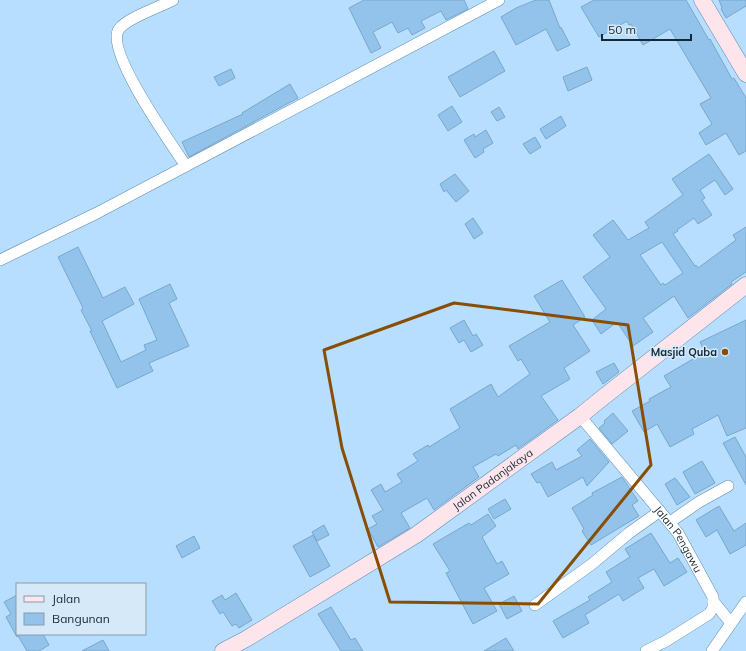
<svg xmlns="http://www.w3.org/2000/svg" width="746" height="651" viewBox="0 0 746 651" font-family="Mulish,sans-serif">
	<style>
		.building { fill: #93c3ea; stroke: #78a7cc; fill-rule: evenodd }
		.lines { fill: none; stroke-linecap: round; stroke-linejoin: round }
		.street-casing { stroke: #5d8bb0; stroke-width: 12 }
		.secondary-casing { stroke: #5d8bb0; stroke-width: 17 }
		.street { stroke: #fff; stroke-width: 11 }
		.secondary { stroke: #fee5eb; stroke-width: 16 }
		.marked { fill: none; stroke: #874e04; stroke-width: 3; stroke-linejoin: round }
		.poi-dot { fill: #874e04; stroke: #d5e9f9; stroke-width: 1.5 }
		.labels { text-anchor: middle; stroke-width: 3; stroke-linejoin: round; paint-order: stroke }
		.poi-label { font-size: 11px; font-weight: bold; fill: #152837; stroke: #d5e9f9; text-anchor: end }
		.street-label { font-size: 11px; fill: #152837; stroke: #d5e9f9 }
	</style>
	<rect width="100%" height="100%" fill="#b7defe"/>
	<path class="building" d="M364 0H464L468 9 446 20 441 11 421 21 425 28 412 35 408 28 398 33 392 22 373 32 381 48 371 53 349 8Z
		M536 0H549L560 28 561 27 570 45 557 51 546 29 516 45 501 17 516 8Z
		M594 0H686L709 40 710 39 732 79 734 78 746 98V151L739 155 726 133 706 145 699 133 712 124 700 104 711 98 670 29 643 45 631 24 629 25 627 21 599 37 581 7Z
		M719 0H746V6L726 18 721 9 722 8Z
		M494 51 505 71 460 97 448 77Z
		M587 67 592 80 568 91 563 77Z
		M231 69 235 78 219 86 214 77Z
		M290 84 298 98 189 157 182 142 243 114 242 113Z
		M452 106 462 122 448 131 438 115Z
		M499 107 505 117 497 121 491 112Z
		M561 116 566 126 546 139 540 129Z
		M486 130 493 143 483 149 484 152 475 158 464 140 474 134 475 137Z
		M535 137 541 147 530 154 523 144Z
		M709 154 733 189 725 195 715 180 700 190 705 198 702 200 712 215 698 224 694 218 677 230 678 231 673 234 695 266 696 265 698 268 736 240 733 235 746 227V272L731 282 732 284 688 318 674 296 643 318 653 332 633 346 617 322 601 334 592 320 606 309 583 277 610 257 593 235 613 220 628 240 649 228 645 222 683 195 672 179ZM662 242 683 273 665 285 663 283 661 285 640 255Z
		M455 174 469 191 456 202 446 190 444 192 440 184Z
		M473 218 483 233 474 239 465 224Z
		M78 247 103 298 125 287 134 304 102 321 121 362 146 350 144 345 157 340 139 299 170 284 177 299 169 303 189 346 149 363 153 371 117 388 90 331H92L81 310 83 308 58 257Z
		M562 280 585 317 573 325 590 351 564 368 570 379 541 396 558 420 518 449 516 445 498 456 496 454 473 467 479 477 434 510 427 498 401 513 410 528 378 547 368 529 377 524 372 516 383 510 371 490 381 484 385 492 402 482 397 474 418 461 413 454 428 445 429 447 460 428 450 409 491 384 498 397 530 374 521 359 518 361 509 346 550 322 534 296Z
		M464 320 473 336 476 334 483 345 471 352 464 340 459 343 450 328Z
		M746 320V428L727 436 718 415 692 429 694 434 670 447 657 424 644 432 632 411 650 401 649 399 671 387 664 376 705 352 700 342Z
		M614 363 619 372 603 384 596 372Z
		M613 413 628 431 612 444 599 428 605 423 604 421Z
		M735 437 746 457V485L723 443Z
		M590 439 609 462 587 486 583 477 548 497 540 482 537 483 531 474 552 462 556 470 582 456 577 450Z
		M702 461 715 483 695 494 683 472Z
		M622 477 638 501 632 505 639 516 591 545 582 531 584 529 572 508 593 495 592 493Z
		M675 478 690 497 677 505 665 484Z
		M505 499 511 509 494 519 488 509Z
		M719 506 734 531 746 523V545L730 554 717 530 706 537 696 520Z
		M488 514 496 526 482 537 497 564 502 561 509 574 484 588 497 611 473 624 446 573 450 571 433 544 469 523 471 525Z
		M324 525 329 535 317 541 312 532Z
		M651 533 670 563 678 558 687 572 664 586 654 569 638 578 644 588 623 601 619 594 585 615 589 623 563 638 553 621 590 600 588 597 612 582 606 572 630 557 625 549Z
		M313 535 330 566 310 577 293 546Z
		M194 536 200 548 182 558 176 546Z
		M236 593 252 620 239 628 236 624 232 626 223 612 220 614 212 601 222 595 225 600Z
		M17 595V637L6 617 11 614 4 602Z
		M514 596 522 611 507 619 499 604Z
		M331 607 351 640 355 638 363 651H341L318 614Z
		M17 634H43L49 645 39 651H27Z
		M506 638 514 651H484Z
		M103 640 109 651H82Z"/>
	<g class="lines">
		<g class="street-casing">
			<g id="street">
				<path d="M173 0C160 7 127 18 119 29 104 50 172 145 186 166"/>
				<path d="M0 260 97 213 186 166 499 0"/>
				<path id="s1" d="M580 416 678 533 713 597V608L709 614 666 641 646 651"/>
				<path d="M670 522 699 502 728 486"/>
				<path d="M713 601 731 623"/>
				<path d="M535 605 592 564 629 533 660 511"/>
				<path d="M712 651 746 602"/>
			</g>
		</g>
		<g class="secondary-casing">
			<g id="secondary">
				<path d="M702 0 746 74"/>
				<path id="s2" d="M223 651 246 639 416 535 580 416 601 399 746 285"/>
			</g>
		</g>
		<use href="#street" class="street"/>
		<use href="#secondary" class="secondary"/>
	</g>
	<path class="marked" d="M454 303 628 325 651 465 538 604 390 602 342 448 324 350Z"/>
	<circle class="poi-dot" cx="725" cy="352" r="4"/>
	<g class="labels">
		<g class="poi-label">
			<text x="717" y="356">Masjid Quba</text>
		</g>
		<g class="street-label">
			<text dy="4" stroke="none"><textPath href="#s2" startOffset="320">Jalan Padanjakaya</textPath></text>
			<text dy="4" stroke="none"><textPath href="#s1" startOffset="158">Jalan Pengawu</textPath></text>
		</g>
	</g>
	<rect x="16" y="583" width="130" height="52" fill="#d5e9f9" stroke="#889cab"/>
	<rect x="24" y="596" width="20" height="6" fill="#fee5eb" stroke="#889cab"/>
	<text x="52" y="603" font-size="12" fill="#152837">Jalan</text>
	<rect x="24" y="613" width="20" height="12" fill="#93c3ea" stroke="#889cab"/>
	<text x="52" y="623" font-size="12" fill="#152837">Bangunan</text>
	<path d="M602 34v6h89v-6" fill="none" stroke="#152837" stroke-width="2"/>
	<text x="608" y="34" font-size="12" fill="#152837" stroke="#d5e9f9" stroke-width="3" paint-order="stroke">50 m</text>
</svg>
